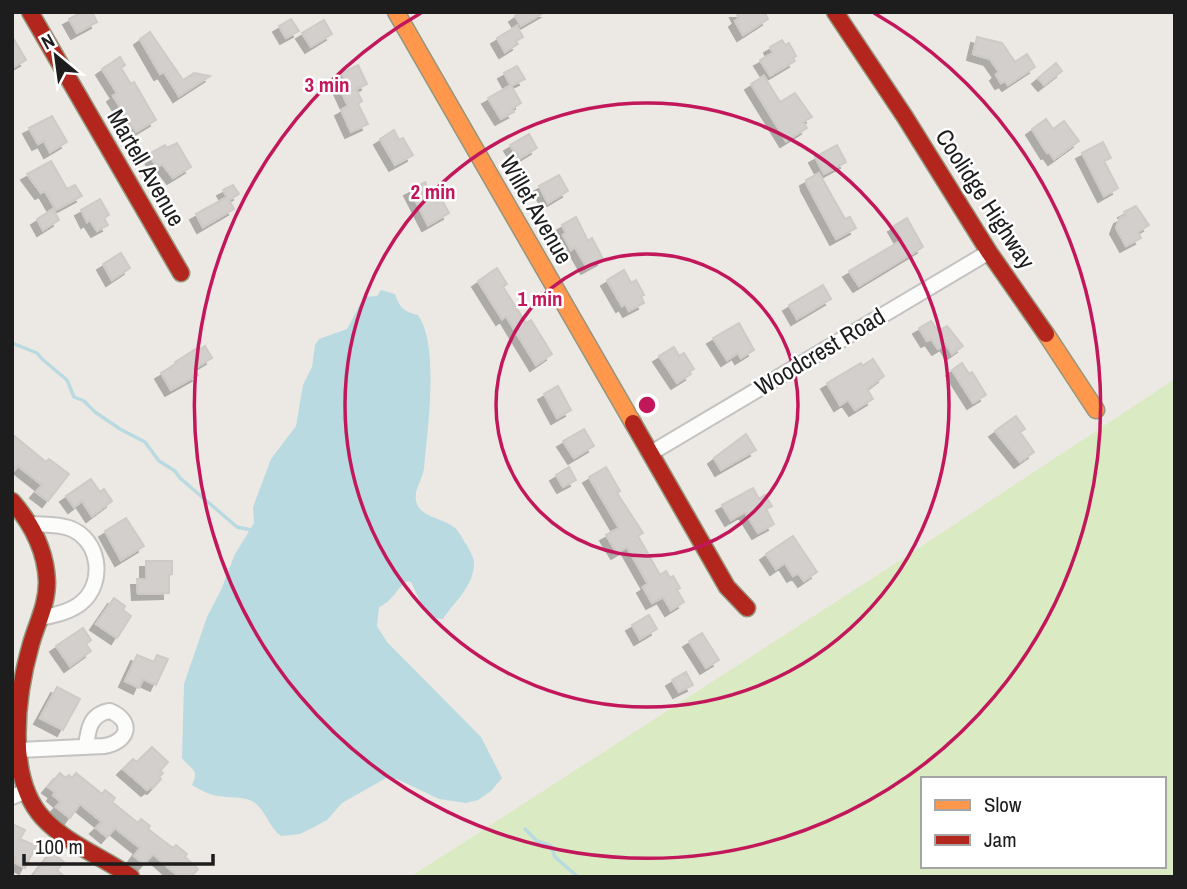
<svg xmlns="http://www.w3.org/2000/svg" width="1187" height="889" viewBox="0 0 1187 889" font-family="'Archivo Narrow',sans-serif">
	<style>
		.grass { fill: #daeac2; fill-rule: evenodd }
		.water { fill: #b8dae0 }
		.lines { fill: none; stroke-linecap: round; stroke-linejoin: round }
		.stream { stroke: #b8dae0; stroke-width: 3.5 }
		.building { fill: #d2cfcc; stroke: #cfcac6; stroke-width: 2; filter: url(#shadow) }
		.street-casing { stroke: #c4c3c1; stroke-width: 18 }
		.slow-casing { stroke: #96957c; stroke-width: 19 }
		.jam-casing { stroke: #96957c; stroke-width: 19 }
		.street { stroke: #fcfcfb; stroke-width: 14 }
		.slow { stroke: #ff974d; stroke-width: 16 }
		.jam { stroke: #b3261e; stroke-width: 16 }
		.ring { fill: none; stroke: #c2185b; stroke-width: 3.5 }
		.labels { text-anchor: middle; stroke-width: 5; stroke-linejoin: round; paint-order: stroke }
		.street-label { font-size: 24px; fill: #1d1d1d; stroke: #fff }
		.centre { fill: #c2185b; stroke: #fff; stroke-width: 3.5 }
		.ring-label { font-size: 21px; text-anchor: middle; font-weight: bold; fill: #c2185b; stroke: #fff; stroke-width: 5; stroke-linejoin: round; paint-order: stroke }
	</style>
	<defs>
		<filter id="shadow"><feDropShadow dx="-6" dy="6" stdDeviation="0" flood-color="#0004"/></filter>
	</defs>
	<rect width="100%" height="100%" fill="#ece9e5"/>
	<path class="grass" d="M1175 379V877H410L896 563ZM923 779H1164V866H923Z"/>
	<path class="water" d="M381 290 395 294C399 307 404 312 418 315 440 346 427 432 424 469 422 480 414 490 416 500 418 517 442 518 454 527 459 531 462 538 466 544 469 550 474 556 474 564 474 586 454 602 443 619 425 620 418 595 411 582L408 581C395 588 396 599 379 607L377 626 387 642 481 737 502 778 491 791 478 800 466 803 439 799 397 779 386 778 342 803 327 820 316 826 300 834 281 836C268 827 266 809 252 801 242 796 229 798 218 796 210 795 198 789 192 785 200 769 191 770 182 758L184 684 207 617 221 590 235 554 254 523 253 507 271 459 296 426 303 385 312 367 315 345 319 339 347 329 364 297 377 296Z"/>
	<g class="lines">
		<path class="stream" d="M12 343 37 353 42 359 67 380 74 397 84 401 95 412 120 429 145 442 159 461 175 471 180 478 237 527 251 530
			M525 829 537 841 551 846 555 857 578 877"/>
	</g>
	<path class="building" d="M82 12H92L97 22 77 33 69 19Z
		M521 12H545L521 26 515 16Z
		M736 12H764L768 19 743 35 735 21 739 18Z
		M291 19 299 31 286 38 279 26Z
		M324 20 332 34 311 47 302 33Z
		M517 26 523 37 516 41 518 44 505 52 497 38Z
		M150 32 183 80 194 73 210 76 179 96 164 72 160 74 140 39Z
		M12 36 26 60 12 68Z
		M977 37 1002 43 1015 62 1027 54 1035 67 1008 85 1005 81 1001 83 996 75 999 72 990 59 973 54Z
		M782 40 785 45 789 43 796 56 793 58 795 61 770 76 760 60 773 53 770 47Z
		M120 57 125 65 121 68 131 84 134 82 156 120 136 132 113 96 117 93 102 69Z
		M1056 63 1062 71 1044 85 1038 78Z
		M358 65 367 84 352 91 356 89 362 101 358 104 368 124 351 132 341 110 348 106 339 86 347 83 342 73Z
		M517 66 525 79 511 86 504 73Z
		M764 76 780 102 795 93 812 117 803 122 807 128 786 141 751 84Z
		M511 85 521 103 512 109 514 112 501 119 488 98Z
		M52 116 67 142 50 152 44 141 38 144 29 128Z
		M1046 119 1053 129 1064 121 1079 141 1054 159 1049 152 1047 153 1032 129Z
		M394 130 399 140 403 138 413 155 395 165 380 139Z
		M529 134 537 148 519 159 510 145Z
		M1103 142 1111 158 1104 161 1118 188 1104 196 1082 153Z
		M177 143 191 167 173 178 162 164 157 167 149 154 165 145 167 148Z
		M837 145 846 162 824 174 815 157Z
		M51 161 67 189 75 185 82 196 56 210 45 191 41 193 27 174Z
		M819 173 845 219 850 217 856 228 836 239 807 185 806 180Z
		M559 175 568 191 548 203 539 186Z
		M425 182 437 203 442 200 449 213 428 225 410 190Z
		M233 185 239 194 229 200 234 209 203 227 196 214 227 197 223 190Z
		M100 199 109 215 104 218 108 225 97 231 90 220 87 222 81 210Z
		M1136 206 1149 225 1138 232 1141 238 1126 246 1116 228 1120 218 1126 215 1124 212Z
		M53 209 59 220 43 230 37 219Z
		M576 217 588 241 592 238 603 259 587 268 575 247 571 250 563 235 566 233 562 225Z
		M907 218 923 247 859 286 849 271 902 240 894 226Z
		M121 253 130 268 112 280 103 264Z
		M497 268 507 284 503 287 526 323 531 320 552 354 536 365 506 316 502 319 478 281Z
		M624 270 631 283 636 280 644 295 641 296 644 303 629 311 625 304 622 306 607 280Z
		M823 285 831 299 797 319 789 305Z
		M931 321 938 331 947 326 963 346 952 354 946 344 938 349 931 339 927 341 919 328Z
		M739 323 754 350 741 358 738 353 727 360 713 338Z
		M205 346 212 358 194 369 198 375 171 390 161 373 176 364 175 362 199 347 200 349Z
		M674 347 679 356 684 353 694 369 689 372 691 374 677 383 659 356Z
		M873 359 884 376 867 389 873 399 855 410 848 400 840 405 827 383 861 363 862 366Z
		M962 363 969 374 972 372 986 395 973 403 952 370Z
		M558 386 571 410 557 418 544 394Z
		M1016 416 1025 429 1020 432 1034 452 1020 462 995 431Z
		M584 429 594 446 574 458 563 441Z
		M12 434 46 462 49 459 69 474 48 501 36 492 42 485 18 466 12 473Z
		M746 434 756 450 721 470 714 458Z
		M569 467 576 480 563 487 556 475Z
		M606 467 620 491 617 493 643 533 638 536 660 575 666 571 670 578 673 576 680 588 677 590 684 602 671 610 663 597 652 603 643 587 648 584 627 547 617 553 606 535 619 528 589 477Z
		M91 479 100 492 104 489 112 501 92 516 82 501 74 507 66 496Z
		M753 488 759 499 765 495 772 506 766 509 774 524 758 533 745 512 731 520 722 505Z
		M126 518 144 546 121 560 105 531Z
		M793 536 817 572 804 581 798 573 793 576 785 563 776 569 766 554Z
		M146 561H172V574L169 575V593L138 594 137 579H146Z
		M114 598 125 606 123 610 131 616 117 638 96 624Z
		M649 615 657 629 640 639 632 625Z
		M83 628 91 640 86 644 91 651 70 666 56 646Z
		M702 633 719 660 706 668 689 641Z
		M137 655 154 662 157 655 168 659 156 685 143 679 139 688 125 681Z
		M686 672 693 685 679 692 672 680Z
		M57 687 80 699 63 730 40 718Z
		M152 747 168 762 160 771 163 773 159 777 161 779 153 788 151 787 147 790 123 769 133 759 137 762Z
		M60 773 66 778 69 775 72 778 76 773 102 794 105 790 115 798 112 802 138 823 141 819 150 826 148 829 173 848 176 845 187 854 185 857 198 869 191 877H179L153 854 144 864 134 856 140 848 115 828 107 837 96 828 102 822 80 804 70 818 56 807 61 802 53 795 55 792 48 787Z
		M12 824 25 830 20 839 36 846 25 868 14 862 16 858 12 856Z
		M52 852 64 862 57 870 65 877H32Z"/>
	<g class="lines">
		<g class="street-casing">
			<path id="street" d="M651 453 989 252
				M32 524C44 525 57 524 69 528 100 539 106 583 81 603 70 612 54 615 41 618
				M19 750 104 746C129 742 134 721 110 711 90 714 88 729 86 747
				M12 797 26 791"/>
		</g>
		<g class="slow-casing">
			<path id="slow" d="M396 12 633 423
				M1046 334 1096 410"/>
		</g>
		<g class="jam-casing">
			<path id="jam" d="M30 12 181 273
				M835 12 905 117 989 252 1046 334
				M633 423 727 587 747 608
				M12 501C32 524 46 551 47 582 47 605 37 623 31 644 17 693 5 777 43 818 67 844 103 857 131 877"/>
		</g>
		<use href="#street" class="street"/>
		<use href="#slow" class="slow"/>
		<use href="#jam" class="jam"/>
	</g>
	<g class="ring">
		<circle cx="647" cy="405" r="151"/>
		<circle cx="647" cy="405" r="302"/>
		<path d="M874 13A453 453 0 1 1 421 13"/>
	</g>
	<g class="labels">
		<g class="street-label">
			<text transform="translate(146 168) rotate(60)" y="8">Martell Avenue</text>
			<text transform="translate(985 199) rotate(57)" y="8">Coolidge Highway</text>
			<text transform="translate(536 210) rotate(60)" y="8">Willet Avenue</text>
			<text transform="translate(820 352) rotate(-31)" y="8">Woodcrest Road</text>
		</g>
	</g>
	<circle cx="647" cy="405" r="10" class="centre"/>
	<g class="ring-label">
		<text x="327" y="92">3 min</text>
		<text x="433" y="199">2 min</text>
		<text x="540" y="306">1 min</text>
	</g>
	<rect width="1187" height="889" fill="none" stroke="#1d1d1d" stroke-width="28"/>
	<rect x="921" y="777" width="245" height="91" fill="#ffffff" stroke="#a5a5a5" stroke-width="2"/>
	<rect x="935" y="800" width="35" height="10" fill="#ff974d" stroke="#a5a5a5" stroke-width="2"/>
	<text x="984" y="812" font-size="21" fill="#1d1d1d">Slow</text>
	<rect x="935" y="835" width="35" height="10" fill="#b3261e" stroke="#a5a5a5" stroke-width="2"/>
	<text x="984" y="847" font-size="21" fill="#1d1d1d">Jam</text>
	<g transform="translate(56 56) rotate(331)" stroke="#ffffff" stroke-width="5" paint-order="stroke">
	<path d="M0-5L12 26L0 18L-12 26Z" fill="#1d1d1d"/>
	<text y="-10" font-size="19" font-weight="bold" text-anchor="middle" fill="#1d1d1d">N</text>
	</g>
	<path d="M24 854v10h189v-10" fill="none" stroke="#1d1d1d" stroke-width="3.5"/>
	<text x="35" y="854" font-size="21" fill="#1d1d1d" stroke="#ffffff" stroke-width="5" paint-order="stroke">100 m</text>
</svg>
